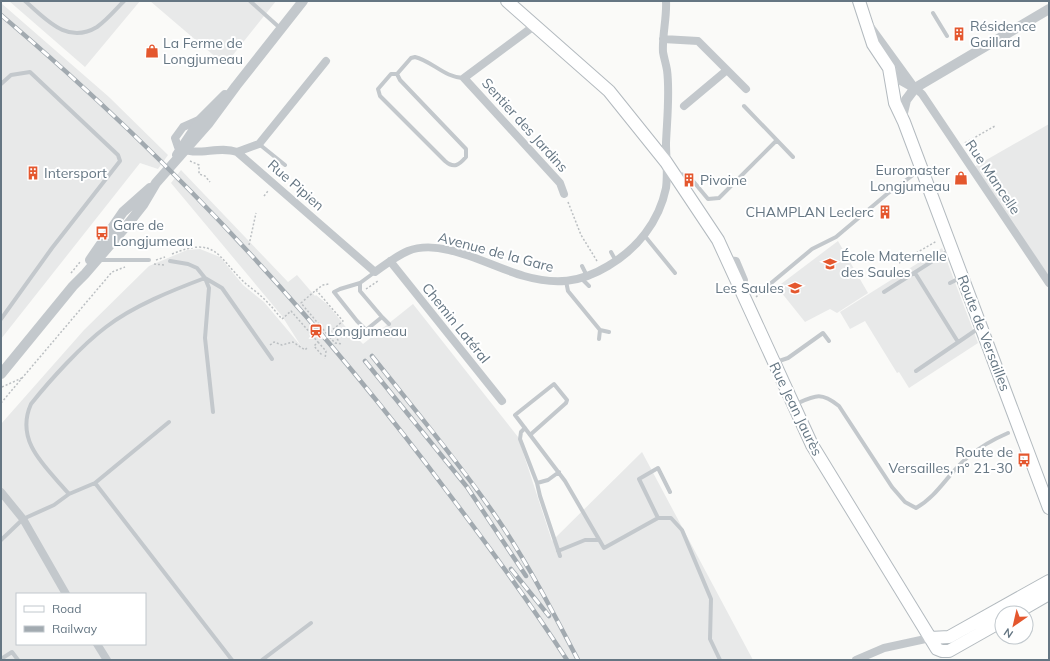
<svg xmlns="http://www.w3.org/2000/svg" width="1050" height="661" viewBox="0 0 1050 661" font-family="Mulish,sans-serif">
	<style>
		.built { fill: #e8e9e9; fill-rule: evenodd }
		.lines { fill: none; stroke-linecap: round; stroke-linejoin: round }
		.secondary-casing { stroke: #b3babf; stroke-width: 14 }
		.path { stroke: #bbbfc2; stroke-width: 1.5; stroke-dasharray: 2 2; stroke-linecap: butt }
		.service { stroke: #c3c8cc; stroke-width: 4 }
		.minor { stroke: #c3c8cc; stroke-width: 8 }
		.tertiary { stroke: #c3c8cc; stroke-width: 10 }
		.secondary { stroke: #fff; stroke-width: 12 }
		.rail-casing { stroke: #a2aab0; stroke-width: 4.5 }
		.rail { stroke: #fff; stroke-width: 3; stroke-dasharray: 9; stroke-linecap: butt }
		.labels { text-anchor: middle; stroke-width: 4; stroke-linejoin: round; paint-order: stroke }
		.poi-label { font-size: 14px; fill: #657683; stroke: #fff; text-anchor: start }
		.street-label { font-size: 14px; fill: #657683; stroke: #fff }
	</style>
	<rect width="100%" height="100%" fill="#fafaf8"/>
	<path class="built" d="M9 1H140L85 67Z
		M150 1H276L225 65Z
		M1 3 109 97 168 155 158 169 140 163 1 339Z
		M1049 124V276L974 167Z
		M181 170 288 282 297 275 315 296 316 295 328 305 357 341 359 340 363 344 413 304 518 437 552 541 642 452 753 660H1V424L84 330 149 266 187 250 200 249 220 257 243 285 264 302 301 346 282 316 171 183ZM17 594H145V644H17Z
		M838 241 868 293 837 313 830 309 805 322 777 287Z
		M942 248 978 343 909 388 899 372 897 373 865 321 850 329 840 312Z"/>
	<g class="lines">
		<g class="secondary-casing">
			<path id="secondary" d="M507 1 609 91 666 162 718 240 812 445 937 649 942 651H949L1002 621
				M859 1 873 44 889 68 895 103 904 122 1049 508
				M1016 613 1049 594
				M930 638 949 637 1049 581"/>
		</g>
		<path class="path" d="M965 143 995 126
			M190 161 199 165V174L205 176 210 182
			M264 196 268 191
			M568 202 581 235 597 261
			M249 245 256 213
			M172 254C216 236 217 256 244 282 249 287 256 291 261 296 269 303 275 311 282 319L291 311 318 342 314 346 322 355
			M156 260 165 257
			M899 263 937 241
			M154 264 164 265
			M71 273 80 262
			M366 289 378 281
			M316 290 323 285 329 284
			M756 297 766 288
			M330 332 327 334 301 303 316 290 343 321 330 332 339 341
			M327 334 335 343 342 344
			M318 342 326 351 325 359
			M270 345 274 342 282 345 293 342 305 350 308 347
			M2 387 22 378
			M1 403 112 272 125 267"/>
		<path class="service" d="M25 1C46 19 67 45 97 27 107 20 116 9 124 1
			M250 1 280 28
			M933 13 947 36
			M397 74H391L378 89 380 96 445 161C454 169 459 165 466 157V149L400 80 397 74 411 58 415 57C432 61 445 78 464 78
			M1 84 11 75 30 72 118 155 120 161 52 248 1 319
			M744 106 793 157
			M259 144 285 165
			M676 174 688 175 708 199 719 198 776 141
			M644 235 675 273
			M611 252 616 261
			M99 260H149
			M170 261 188 264 197 268 205 278 222 288 272 359
			M582 266 587 276
			M915 273 958 342
			M581 278 589 286
			M566 281 568 291 600 330
			M360 283V291L382 317 366 330 357 321 334 292 340 289 360 283 375 272
			M950 283 960 278
			M770 284 812 249 836 237 887 194 920 170
			M884 292 950 250
			M382 317 389 324
			M599 339 600 330 609 332
			M776 362 788 358 823 333 829 341
			M916 371 979 328
			M796 404C816 395 821 392 839 406L892 487 905 502 916 508C938 496 949 472 968 457 980 447 994 439 1008 433
			M525 428 521 432 520 439 537 483 548 480 559 472
			M530 435 566 403 567 400 554 384 515 415 565 481 604 548 658 518H671L682 530 711 599 710 639 720 660
			M95 483 232 660
			M537 483 540 496 560 556
			M69 494 95 483 169 422
			M658 518 639 479 658 468 670 492
			M1 540 23 519 54 505 69 494C47 468 14 442 31 404 50 380 82 345 106 327 133 306 173 290 205 278L209 288 205 338 213 412
			M558 551 585 540H599
			M1 659 12 652 18 660
			M262 660 311 623"/>
		<path class="minor" d="M534 26 464 78 560 183 564 194
			M870 26 915 88 922 94 1049 283
			M663 39 698 41 746 89
			M684 106 727 70
			M201 119 183 127 175 138 178 147C195 158 218 145 237 152L375 272C385 265 396 256 408 251 442 237 491 267 524 276 555 285 580 283 608 266 637 249 659 222 666 188 668 173 666 157 666 143 667 120 670 92 667 70 666 64 664 58 663 52 662 35 667 18 666 1
			M237 152 259 144 326 61
			M727 260 736 261 744 280 741 288
			M390 261 502 401
			M1 492 23 519 66 594
			M97 644 107 660
			M856 660 884 648 930 638"/>
		<path class="tertiary" d="M889 68 899 79 915 88
			M902 117 906 100 915 88 1049 9
			M177 155 201 119 225 95
			M90 260 123 212 150 188
			M1 374 73 286 85 274 128 224 143 205 156 183 208 124 236 86 303 1"/>
		<use href="#secondary" class="secondary"/>
		<g class="rail-casing">
			<path id="rail" d="M1 15C169 157 318 318 449 494 490 548 530 603 567 660
				M372 356C414 409 458 461 497 518 527 562 553 612 578 660
				M365 361 467 487 526 576
				M511 569 549 616"/>
		</g>
		<use href="#rail" class="rail"/>
	</g>
	<defs>
		<g id="building-bare" transform="scale(1.08)"><path d="M-4-6H4V6H1V3H-1V6H-4ZM-2.5-4.3h1.7v1.8h-1.7ZM.8-4.3h1.7v1.8H.8ZM-2.5-1h1.7V.8h-1.7ZM.8-1h1.7V.8H.8Z" fill="#e4572e" stroke="#fff" stroke-width="2.5" paint-order="stroke"/></g>
		<g id="shop-bare" transform="scale(1.08)"><path d="M-5-2.5h2.3a2.7 3.5 0 0 1 5.4 0H5L5.5 6h-11ZM-1.5-2.5h3a1.5 2.3 0 0 0-3 0Z" fill="#e4572e" stroke="#fff" stroke-width="2.5" paint-order="stroke"/></g>
		<g id="bus-bare" transform="scale(1.08)"><path d="M-5-6H5V4H4V6H2V4H-2V6H-4V4H-5ZM-3.5-4V0h7V-4ZM-3.5 1.2v1.5H-2V1.2ZM2 1.2v1.5H3.5V1.2Z" fill="#e4572e" stroke="#fff" stroke-width="2.5" paint-order="stroke"/></g>
		<g id="school-bare" transform="scale(1.08)"><path d="M0-5L7-2L0 1L-7-2ZM-4 1L0 2.5L4 1V4Q0 6-4 4Z" fill="#e4572e" stroke="#fff" stroke-width="2.5" paint-order="stroke"/></g>
		<g id="station-bare" transform="scale(1.08)"><path d="M-3-6H3Q5-6 5-4V2Q5 4 3 4L4.5 6H3L1.5 4h-3L-3 6H-4.5L-3 4Q-5 4-5 2V-4Q-5-6-3-6ZM-3.5-4v3h7v-3ZM-3.5 1v1.5H-2V1ZM2 1v1.5H3.5V1Z" fill="#e4572e" stroke="#fff" stroke-width="2.5" paint-order="stroke"/></g>
	</defs>
	<g fill-rule="evenodd">
		<use href="#building-bare" x="959" y="34"/>
		<use href="#shop-bare" x="152" y="51"/>
		<use href="#building-bare" x="33" y="173"/>
		<use href="#shop-bare" x="961" y="178"/>
		<use href="#building-bare" x="689" y="180"/>
		<use href="#building-bare" x="885" y="212"/>
		<use href="#bus-bare" x="102" y="233"/>
		<use href="#school-bare" x="830" y="264"/>
		<use href="#school-bare" x="795" y="288"/>
		<use href="#station-bare" x="316" y="331"/>
		<use href="#bus-bare" x="1024" y="460"/>
	</g>
	<g class="labels">
		<g class="poi-label">
			<text x="970" y="31">Résidence<tspan x="970" dy="16">Gaillard</tspan></text>
			<text x="163" y="48">La Ferme de<tspan x="163" dy="16">Longjumeau</tspan></text>
			<text x="950" y="175" text-anchor="end">Euromaster<tspan x="950" dy="16">Longjumeau</tspan></text>
			<text x="44" y="178">Intersport</text>
			<text x="700" y="185">Pivoine</text>
			<text x="874" y="217" text-anchor="end">CHAMPLAN Leclerc</text>
			<text x="113" y="230">Gare de<tspan x="113" dy="16">Longjumeau</tspan></text>
			<text x="841" y="261">École Maternelle<tspan x="841" dy="16">des Saules</tspan></text>
			<text x="784" y="293" text-anchor="end">Les Saules</text>
			<text x="327" y="336">Longjumeau</text>
			<text x="1013" y="457" text-anchor="end">Route de<tspan x="1013" dy="16">Versailles, n° 21-30</tspan></text>
		</g>
		<g class="street-label">
			<text transform="translate(525 125) rotate(48)" y="5">Sentier des Jardins</text>
			<text transform="translate(993 177) rotate(56)" y="5">Rue Mancelle</text>
			<text transform="translate(296 185) rotate(41)" y="5">Rue Pipien</text>
			<text transform="translate(496 252) rotate(15)" y="5">Avenue de la Gare</text>
			<text transform="translate(456 323) rotate(51)" y="5">Chemin Latéral</text>
			<text transform="translate(984 333) rotate(69)" y="5">Route de Versailles</text>
			<text transform="translate(796 409) rotate(64)" y="5">Rue Jean Jaurès</text>
		</g>
	</g>
	<rect width="1050" height="661" fill="none" stroke="#657683" stroke-width="4"/>
	<rect x="16" y="593" width="130" height="52" fill="#ffffff" stroke="#c1c8cd"/>
	<rect x="24" y="606" width="20" height="6" fill="#ffffff" stroke="#c1c8cd"/>
	<text x="52" y="613" font-size="12" fill="#657683">Road</text>
	<rect x="24" y="626" width="20" height="6" fill="#a2aab0" stroke="#c1c8cd"/>
	<text x="52" y="633" font-size="12" fill="#657683">Railway</text>
	<g transform="translate(1014 625) rotate(214)"><circle r="19" fill="#ffffff" stroke="#c1c8cd"/>
	<path d="M0-3L7 15L0 10L-7 15Z" fill="#e4572e"/>
	<text y="-6" font-size="11" font-weight="bold" text-anchor="middle" fill="#657683">N</text>
	</g>
</svg>
